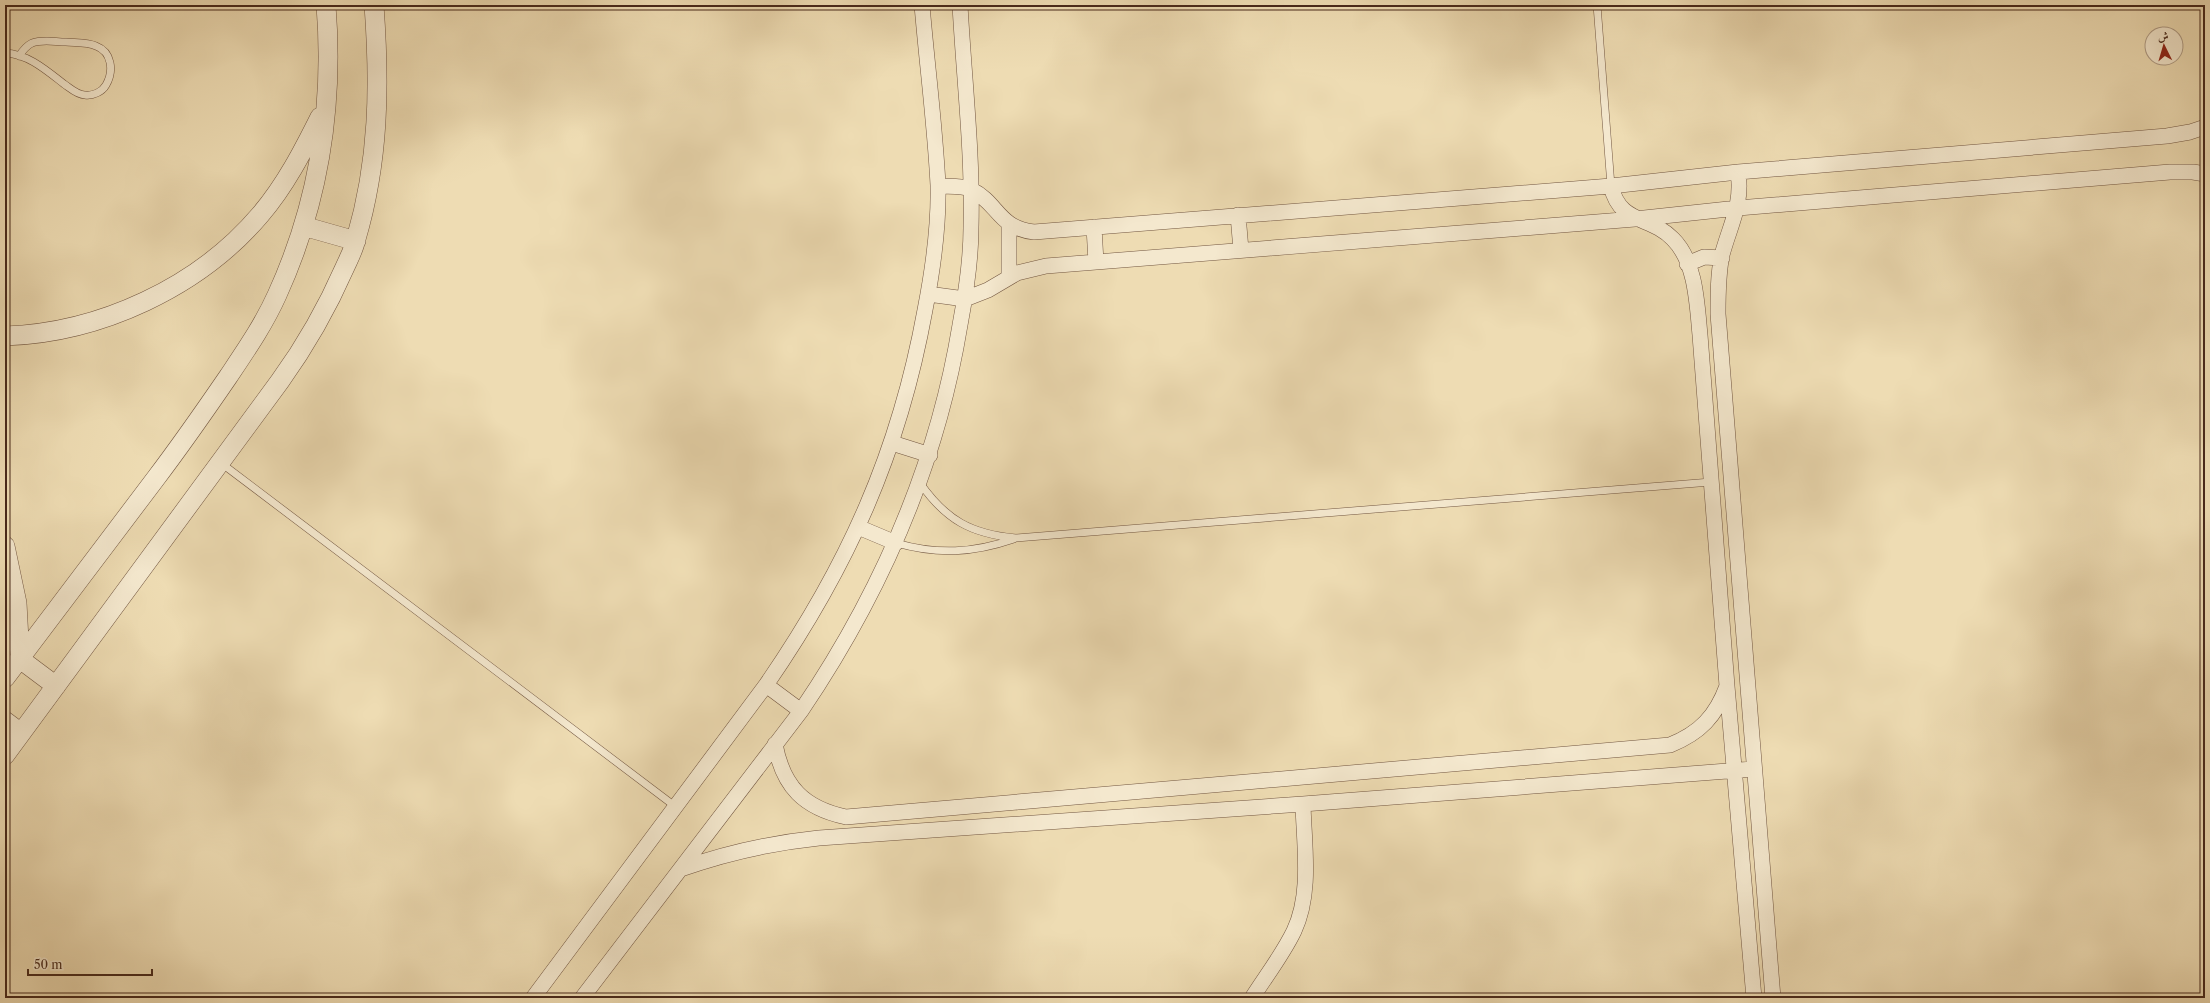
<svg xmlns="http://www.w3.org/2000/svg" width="2210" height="1003" viewBox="0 0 2210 1003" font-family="'Libre Caslon Text',Amiri,serif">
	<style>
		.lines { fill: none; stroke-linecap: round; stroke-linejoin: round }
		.service-casing { stroke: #725641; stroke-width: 8 }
		.minor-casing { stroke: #725641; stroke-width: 16 }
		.tertiary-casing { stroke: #725641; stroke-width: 20 }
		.service { stroke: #f4e8ce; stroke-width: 7 }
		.minor { stroke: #f4e8ce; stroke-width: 15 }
		.tertiary { stroke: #f4e8ce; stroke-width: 19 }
	</style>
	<rect width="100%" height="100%" fill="#eedcb3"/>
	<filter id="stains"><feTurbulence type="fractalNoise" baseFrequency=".005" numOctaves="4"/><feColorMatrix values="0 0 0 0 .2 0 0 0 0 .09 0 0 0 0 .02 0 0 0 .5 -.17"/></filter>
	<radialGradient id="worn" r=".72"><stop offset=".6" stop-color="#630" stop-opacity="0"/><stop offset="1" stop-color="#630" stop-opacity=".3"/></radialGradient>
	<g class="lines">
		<g class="service-casing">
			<path id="service" d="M1597 5 1611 186
				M5 53C28 54 46 70 64 84 70 88 77 95 85 95 93 96 102 92 106 85 114 71 112 52 96 46 87 42 75 43 66 42 55 42 43 39 32 43 26 46 23 50 19 56
				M221 463 676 807
				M920 483C946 520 971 534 1016 538L1711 482
				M896 543C938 555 973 553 1014 539"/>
		</g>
		<g class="minor-casing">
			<path id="minor" d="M1738 172C1743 204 1730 225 1722 255 1718 274 1718 294 1718 314L1773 998
				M938 186C948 187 963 185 972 190 998 203 998 228 1034 232L1611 186 1738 172 2167 136 2190 132 2205 127
				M1611 186C1620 225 1650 215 1673 239 1696 262 1697 304 1700 335L1727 686 1754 998
				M1238 215 1241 250
				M1094 227 1096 262
				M1687 264 1704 257 1722 258
				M1009 277V224
				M928 294 965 299 988 290 1017 273 1046 266 1635 219 1738 208 2170 172H2193L2205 174
				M892 443 930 455
				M858 527 896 543
				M766 685 801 711
				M775 744C783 787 804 808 846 817L1670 745C1700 733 1716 716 1727 686
				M681 869C726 853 771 843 819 838L1303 804 1753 769
				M533 998 766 685C848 566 899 453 925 310 933 269 939 226 938 185 935 125 927 65 922 5
				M582 998 801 711C881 593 937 465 960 325 966 293 971 261 971 228 973 154 964 79 960 5
				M1252 998C1266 976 1283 954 1294 931 1312 893 1304 845 1303 804"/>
		</g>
		<g class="tertiary-casing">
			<path id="tertiary" d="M303 226 356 241
				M5 336C100 333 199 287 260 215 285 186 303 151 320 117
				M5 546 17 603 20 659 56 686
				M5 678C55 611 106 545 156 478 181 445 204 412 228 377 246 350 264 324 277 295 319 203 334 105 326 5
				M5 721 21 733
				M5 755 280 381C306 345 327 308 345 267 349 258 354 249 356 239 379 161 380 86 374 5"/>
		</g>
		<use href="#service" class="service"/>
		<use href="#minor" class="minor"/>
		<use href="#tertiary" class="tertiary"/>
	</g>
	<rect width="2210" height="1003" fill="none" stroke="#eedcb3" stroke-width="20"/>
	<rect x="6" y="6" width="2198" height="991" fill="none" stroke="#48291b" stroke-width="2"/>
	<rect x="10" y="10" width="2190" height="983" fill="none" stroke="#48291b"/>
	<g transform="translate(2164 46) rotate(355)"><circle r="19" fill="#f4e8ce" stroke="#af9c86"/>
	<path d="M0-3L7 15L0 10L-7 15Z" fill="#8f2418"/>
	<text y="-6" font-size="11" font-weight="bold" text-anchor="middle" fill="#48291b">ش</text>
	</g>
	<path d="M28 969v6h124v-6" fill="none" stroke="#48291b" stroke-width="2"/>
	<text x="34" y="969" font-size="12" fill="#48291b" stroke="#f4e8ce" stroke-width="3" paint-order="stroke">50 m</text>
	<rect width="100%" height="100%" filter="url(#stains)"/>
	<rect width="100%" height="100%" fill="url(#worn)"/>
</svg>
